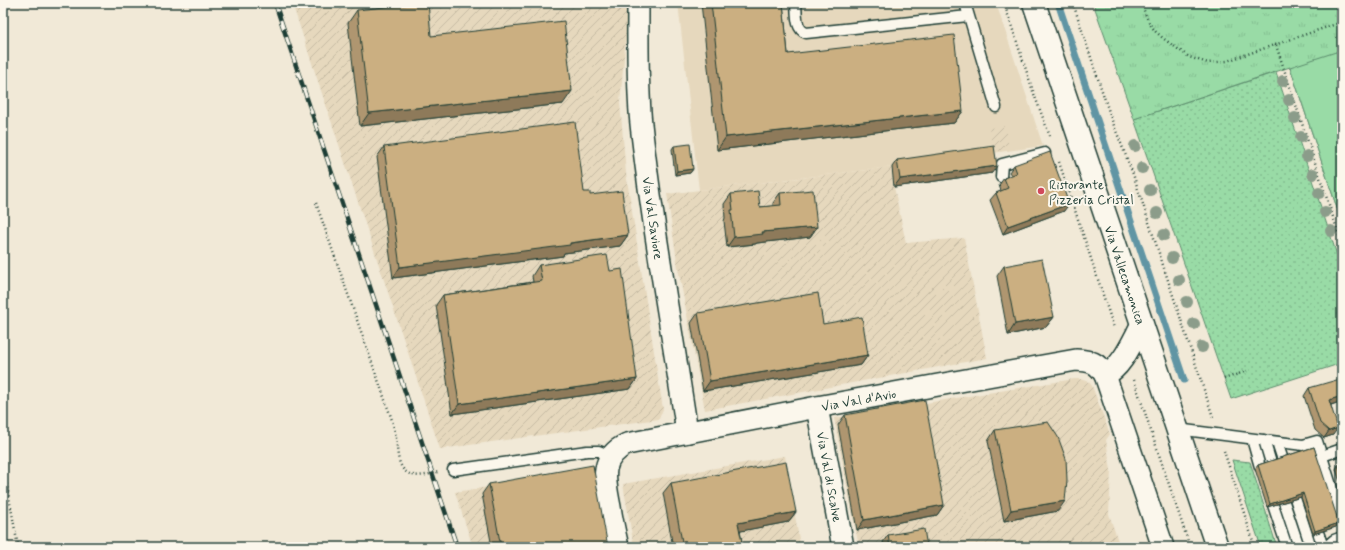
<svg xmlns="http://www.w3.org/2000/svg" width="1345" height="550" viewBox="0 0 1345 550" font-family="Mynerve,sans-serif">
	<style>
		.built { fill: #e6d8bd }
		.industrial { fill: url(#industrial-furrows) }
		.grass { fill: url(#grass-dots); stroke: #5c8c6d }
		.park { fill: url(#park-tufts); stroke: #5c8c6d }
		.pitch { fill: #99dba6; stroke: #5c8c6d }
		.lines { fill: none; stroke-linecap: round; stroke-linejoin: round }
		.stream { stroke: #6095a4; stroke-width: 7 }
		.service-casing { stroke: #1f3d34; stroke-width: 13 }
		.minor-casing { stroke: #1f3d34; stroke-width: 24 }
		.secondary-casing { stroke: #1f3d34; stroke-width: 25 }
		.path { stroke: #1f3d34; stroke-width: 2.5; stroke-dasharray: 1 3; stroke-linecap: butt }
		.service { stroke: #fbf7ec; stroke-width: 10 }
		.minor { stroke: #fbf7ec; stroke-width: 21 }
		.secondary { stroke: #fbf7ec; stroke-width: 22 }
		.rail-casing { stroke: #1f3d34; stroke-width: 4.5 }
		.rail { stroke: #fbf7ec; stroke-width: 3; stroke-dasharray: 9; stroke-linecap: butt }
		.tree { fill: #8b9c8a }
		.wall { fill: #af966f; stroke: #1f3d34 }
		.shaded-wall { fill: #8e7a5a; stroke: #1f3d34 }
		.building { fill: #cbaf81; stroke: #1f3d34 }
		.poi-dot { fill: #d1495b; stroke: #fbf7ec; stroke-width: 1.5 }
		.labels { text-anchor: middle; stroke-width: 4; stroke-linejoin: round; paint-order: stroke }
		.poi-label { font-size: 13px; fill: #1f3d34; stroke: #fbf7ec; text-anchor: start }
		.street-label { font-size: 13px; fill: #1f3d34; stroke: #fbf7ec }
	</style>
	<defs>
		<pattern id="industrial-furrows" width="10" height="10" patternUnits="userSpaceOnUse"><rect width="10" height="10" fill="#e6d8bd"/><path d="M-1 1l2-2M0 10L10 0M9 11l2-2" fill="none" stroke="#c5baa3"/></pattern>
		<pattern id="grass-dots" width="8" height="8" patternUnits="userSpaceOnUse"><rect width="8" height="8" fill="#99dba6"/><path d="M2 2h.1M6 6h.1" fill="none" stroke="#83bd90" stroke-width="1.8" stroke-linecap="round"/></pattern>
		<pattern id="park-tufts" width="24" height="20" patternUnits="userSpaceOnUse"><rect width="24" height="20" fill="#99dba6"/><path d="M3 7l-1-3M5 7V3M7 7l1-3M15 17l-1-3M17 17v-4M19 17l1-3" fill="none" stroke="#83bd90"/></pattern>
	</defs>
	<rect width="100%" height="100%" fill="#f1e9d7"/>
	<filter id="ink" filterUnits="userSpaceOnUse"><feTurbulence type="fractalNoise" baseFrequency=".025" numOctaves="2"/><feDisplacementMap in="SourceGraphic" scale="8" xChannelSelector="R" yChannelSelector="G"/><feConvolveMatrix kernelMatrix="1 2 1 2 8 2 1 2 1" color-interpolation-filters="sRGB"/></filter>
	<g filter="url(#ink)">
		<path class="built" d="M678 3H996L1043 146 892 167 699 190Z"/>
		<path class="industrial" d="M292 3H629L620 103 626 173 663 409 659 419 440 449Z
			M1006 126 1009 149 993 152 989 128Z
			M892 167 894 187 906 243 964 238 987 358 705 410 678 268 667 194Z
			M1074 379H1080L1089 382 1092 386 1110 434 1106 440 1111 470 1109 514 1120 547H859L834 418Z
			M785 456 800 545 820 542 821 547H634L623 484Z
			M588 472 601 547H473L455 492Z"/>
		<path class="grass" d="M1276 72 1342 270V363L1231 399 1134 119Z
			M1232 460 1250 462 1277 547H1261Z"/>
		<path class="park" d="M1093 3H1342V223L1290 67 1134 119Z"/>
		<path class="pitch" d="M1342 50V223L1290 67Z"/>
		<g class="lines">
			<path class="stream" d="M1058 3 1184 380"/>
			<g class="service-casing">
				<path id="service" d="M796 3C797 13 795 29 806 33L968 16
					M965 3 996 107
					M1001 177 1002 164 1045 153
					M1177 429 1303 445 1317 441 1342 520
					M1252 439 1260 467
					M1264 440 1271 463
					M1277 442 1283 460
					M1322 456 1342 449
					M453 470 587 451H599L611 456
					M1295 498 1311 547
					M1284 502 1299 547
					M1273 505 1287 547
					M1318 532 1323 547
					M1326 547 1334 540 1342 537"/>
			</g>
			<g class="minor-casing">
				<g id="minor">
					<path id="s1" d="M638 3C638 43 637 84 641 124 652 227 672 329 687 432"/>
					<path d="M1105 375C1122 368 1133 340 1142 324"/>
					<path id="s2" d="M817 407 843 547"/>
					<path id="s3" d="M618 547C615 534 612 520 610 507 605 481 598 458 627 444L817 407 1076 360C1091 361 1097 362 1105 375L1163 547"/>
				</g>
			</g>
			<g class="secondary-casing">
				<g id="secondary">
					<path id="s4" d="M1034 3 1217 547"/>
				</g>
			</g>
			<path class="path" d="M1004 3 1034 94 1051 139
				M1073 3 1111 118 1133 174 1213 417
				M1141 3 1149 23 1156 32 1164 39 1189 57 1208 63 1227 61 1342 22
				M1276 45 1342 244
				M1059 162 1114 328
				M316 203 391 417C393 424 395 431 396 438 398 451 396 471 413 475 421 477 430 474 438 472
				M1224 379 1247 371
				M1134 380 1190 547
				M1224 451 1255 547
				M3 464 17 541 19 547"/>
			<use href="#service" class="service"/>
			<use href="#minor" class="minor"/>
			<use href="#secondary" class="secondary"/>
			<g class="rail-casing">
				<path id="rail" d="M275 3 457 547"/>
			</g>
			<use href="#rail" class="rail"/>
		</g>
		<g class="tree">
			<circle cx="1283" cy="81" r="6"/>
			<circle cx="1289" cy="100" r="6"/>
			<circle cx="1295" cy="118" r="6"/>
			<circle cx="1301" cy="137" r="6"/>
			<circle cx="1135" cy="146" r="6"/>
			<circle cx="1307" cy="156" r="6"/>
			<circle cx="1142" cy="168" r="6"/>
			<circle cx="1313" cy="174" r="6"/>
			<circle cx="1150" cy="190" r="6"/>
			<circle cx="1319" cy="193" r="6"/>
			<circle cx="1325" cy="212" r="6"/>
			<circle cx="1157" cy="213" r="6"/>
			<circle cx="1331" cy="231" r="6"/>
			<circle cx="1164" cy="235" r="6"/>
			<circle cx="1172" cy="258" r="6"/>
			<circle cx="1179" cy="280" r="6"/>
			<circle cx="1187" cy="302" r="6"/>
			<circle cx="1194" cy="324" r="6"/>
			<circle cx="1202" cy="347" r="6"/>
		</g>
		<path class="wall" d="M701 3H783L788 54 963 111 954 123 717 150Z
			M357 10 431 36 563 104 360 126 348 23Z
			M674 146 693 169 690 173 675 175 672 149Z
			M384 147 584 192 590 195 628 235 620 246 564 253 563 256 393 278 377 157Z
			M897 160 992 173 894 187 892 167Z
			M1014 165 1064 211 1003 234 990 200 996 193 1001 191 999 185 1004 178 1011 175 1009 172Z
			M780 193 817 227 810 237 757 243 755 244 727 247 724 221 725 218 724 204 731 194 760 207 773 206V203Z
			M539 265 610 271 637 379 630 389 452 414 436 305 443 295 533 282 532 276Z
			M1004 266 1054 317 1046 327 1008 335 997 276Z
			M698 313 823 324 868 355 861 365 703 391 691 323Z
			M1342 386V399L1340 402 1331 405 1333 435 1324 438 1315 430 1304 396 1309 388Z
			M845 415 944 505 937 515 857 530 838 425Z
			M995 430 1058 511 1004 521 988 441Z
			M1314 447 1336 527 1313 534 1301 497 1267 507 1255 469 1258 465Z
			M1342 464V489L1336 469 1338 465Z
			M671 483 796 512 788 522 740 531 743 547H673L663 493Z
			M489 484 608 547H492L482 494Z
			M888 535 927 547H884L883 542Z"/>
		<path class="shaded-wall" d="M572 91 563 104 360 126 369 113Z
			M963 111 954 123 717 150 726 137Z
			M997 166 992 173 894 187 900 179Z
			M693 169 690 173 675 175 677 171Z
			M1069 204 1064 211 1003 234 1008 226Z
			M817 227 810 237 757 243 755 244 727 247 734 237 762 232Z
			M628 235 620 246 564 253 563 256 393 278 400 267Z
			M1054 317 1046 327 1008 335 1015 324Z
			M868 355 861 365 703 391 710 381Z
			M637 379 630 389 452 414 459 404Z
			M1342 396V399L1340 402 1324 407 1329 400Z
			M1338 428 1333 435 1324 438 1329 431Z
			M1303 493 1301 497 1267 507 1270 504Z
			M1065 501 1058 511 1004 521 1011 510Z
			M944 505 937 515 857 530 864 520Z
			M796 512 788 522 731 533 738 523Z
			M1339 523 1336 527 1313 534 1315 531Z"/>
		<path class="building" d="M421 3H428L431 36 564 21 572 91 369 113 357 10Z
			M711 3H783L788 54 954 35 963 111 726 137Z
			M575 122 584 192H590V195L622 191 628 235 570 243V245L400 267 384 147Z
			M690 144 693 169 677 171 674 146Z
			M994 146 997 166 900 179 897 160Z
			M1050 152 1069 204 1008 226 996 193 1008 188 1004 178 1017 173 1014 165Z
			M813 190 817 227 762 232 763 234 734 237 731 210H733L731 194 758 191 760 207 781 205 780 193Z
			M607 255 610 271 622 269 637 379 459 404 443 295 542 281 539 265Z
			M1042 259 1054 317 1015 324 1004 266Z
			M818 293 823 324 862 317 868 355 710 381 698 313Z
			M1340 379 1342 386V396L1329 400 1338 428 1329 431 1320 423 1309 388Z
			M925 400 944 505 864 520 845 415Z
			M1048 422 1058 437 1066 459 1067 480 1065 501 1011 510 995 430Z
			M1314 447 1339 523 1315 531 1303 493 1270 504 1258 465Z
			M786 462 796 512 738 523 743 547H683L671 483Z
			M1342 464V476L1338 465Z
			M593 465 608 547H501L489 484Z
			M924 529 927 547H890L888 535Z
			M826 546V547H816Z"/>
	</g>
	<circle class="poi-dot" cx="1041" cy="191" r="4"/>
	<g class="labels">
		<g class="poi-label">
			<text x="1049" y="189">Ristorante<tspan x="1049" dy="15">Pizzeria Cristal</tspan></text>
		</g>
		<g class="street-label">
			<text dy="5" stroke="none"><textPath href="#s1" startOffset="216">Via Val Saviore</textPath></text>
			<text dy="5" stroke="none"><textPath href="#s4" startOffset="287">Via Vallecamonica</textPath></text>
			<text dy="5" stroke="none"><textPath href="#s3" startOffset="349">Via Val d'Avio</textPath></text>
			<text dy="5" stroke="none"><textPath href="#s2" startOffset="71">Via Val di Scalve</textPath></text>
		</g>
	</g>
	<rect width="1345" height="550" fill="none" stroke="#fbf7ec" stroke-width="16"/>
	<rect x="8" y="8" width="1329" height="534" fill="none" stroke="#1f3d34" stroke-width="1.5" filter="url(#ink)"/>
</svg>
